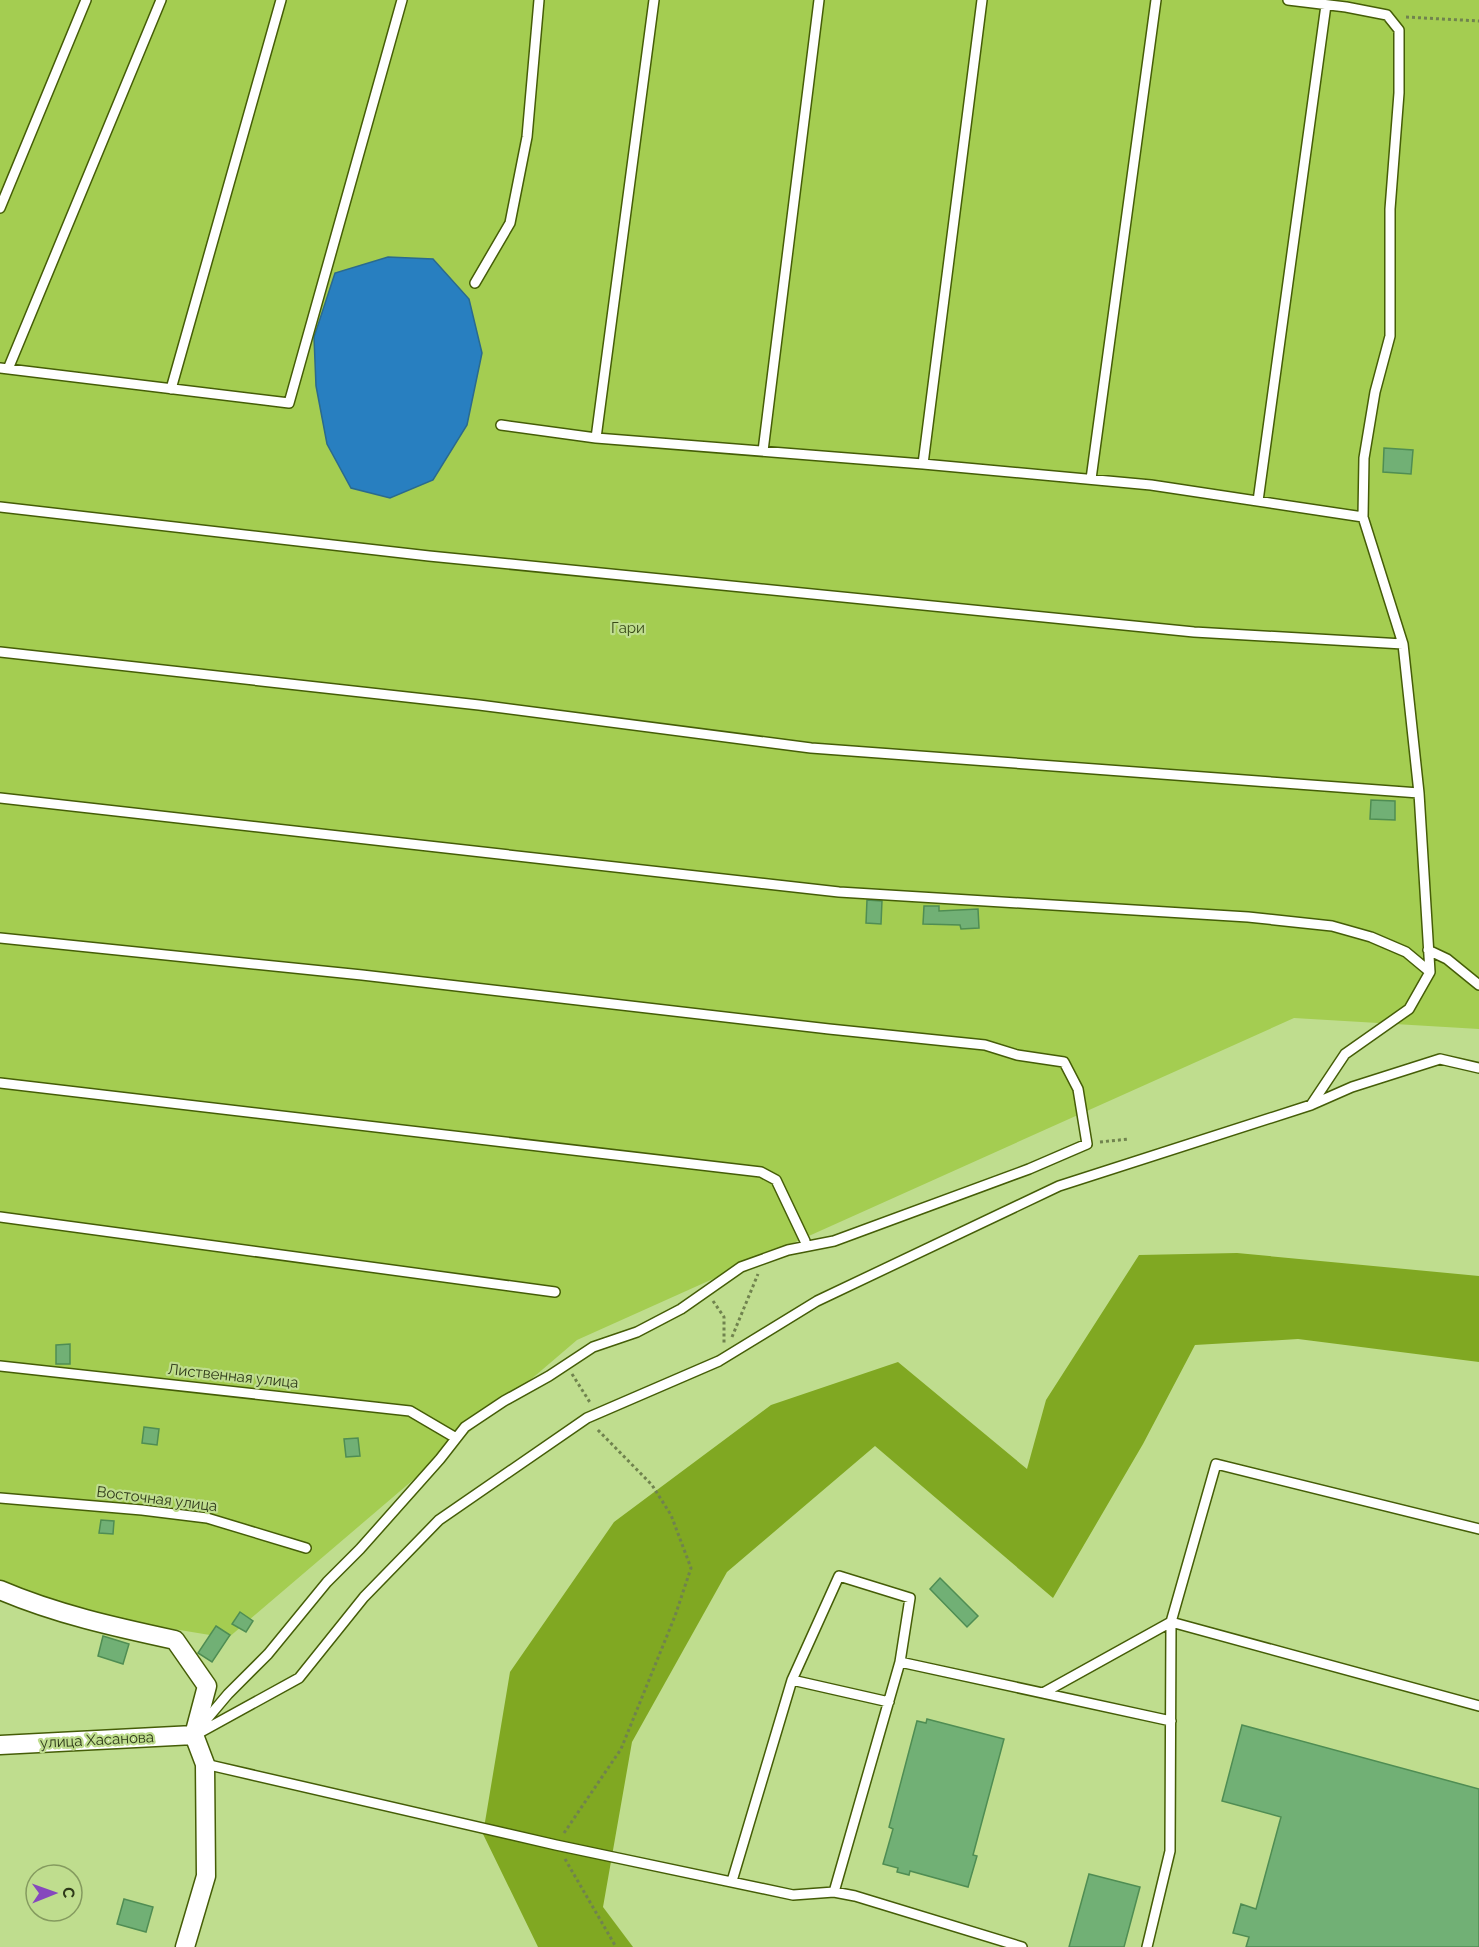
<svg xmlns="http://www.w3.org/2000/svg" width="1479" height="1947" viewBox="0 0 1479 1947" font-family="Raleway,sans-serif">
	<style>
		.green { fill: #a4cd51 }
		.forest { fill: #80a822 }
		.water { fill: #287fc0; stroke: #2a6a8e; stroke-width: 1.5 }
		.building { fill: #71b075; stroke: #4f8d53; stroke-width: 1.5 }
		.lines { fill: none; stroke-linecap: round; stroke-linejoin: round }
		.service-casing { stroke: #455d07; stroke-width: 12 }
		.minor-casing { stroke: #455d07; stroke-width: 21 }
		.path { stroke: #70834e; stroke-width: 3; stroke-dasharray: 3 3; stroke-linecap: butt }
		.service { stroke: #fff; stroke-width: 9 }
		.minor { stroke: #fff; stroke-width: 18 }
		.labels { text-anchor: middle; stroke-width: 4.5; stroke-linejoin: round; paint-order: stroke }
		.park-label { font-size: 15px; fill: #394a18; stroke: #bfdd8e }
		.street-label { font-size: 15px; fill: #2e3919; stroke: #bfdd8e }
	</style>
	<rect width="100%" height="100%" fill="#bfdd8e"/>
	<path class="green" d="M0 0H1479V1029L1294 1018 577 1340 228 1638 65 1611 0 1580Z"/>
	<path class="forest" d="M1237 1253 1479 1276V1362L1298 1339 1195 1345 1143 1444 1053 1598 875 1446 727 1572 632 1742 603 1907 633 1947H538L483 1834 510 1672 614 1522 771 1405 898 1362 1027 1469 1046 1400 1139 1255Z"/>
	<path class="water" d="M388 257 433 259 469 299 482 353 467 425 433 480 390 498 351 488 327 444 316 386 314 337 335 273Z"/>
	<path class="building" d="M1384 448 1413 450 1411 474 1383 472Z
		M1371 800 1395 801V820L1370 819Z
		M867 900 882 901 881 924 866 923Z
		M924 906H939V911L978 909 979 928 961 929 960 925 923 924Z
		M70 1344V1364H56V1345Z
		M144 1427 159 1429 157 1445 142 1443Z
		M358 1438 360 1456 346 1457 344 1439Z
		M101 1520 114 1521 113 1534 99 1533Z
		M940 1578 978 1616 967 1627 930 1589Z
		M240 1612 253 1621 246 1632 232 1624Z
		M216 1626 230 1635 212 1662 198 1653Z
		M103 1636 129 1644 123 1664 98 1656Z
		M927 1719 1004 1739 973 1855 977 1856 968 1887 910 1871 909 1875 897 1872 898 1868 883 1864 893 1829 889 1827 917 1721 926 1723Z
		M1242 1725 1479 1789V1947H1246L1249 1937 1233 1933 1241 1904 1256 1909 1281 1817 1222 1801Z
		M1089 1874 1140 1887 1124 1947H1069Z
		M124 1899 153 1907 146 1932 117 1924Z"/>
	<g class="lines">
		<g class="service-casing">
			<path id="service" d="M1288 0 1346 7 1387 15 1399 30V93L1390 209V336L1375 392 1364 458 1363 517 1403 644 1419 793 1430 972 1409 1009 1345 1054 1311 1105
				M0 208 86 0
				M475 283 510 223 527 137 539 0
				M0 368 289 403 402 0
				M8 369 161 0
				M171 389 281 0
				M501 425 596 438 923 464 1151 485 1363 517
				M596 438 654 0
				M763 451 819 0
				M923 464 982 0
				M1091 479 1156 0
				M1258 501 1326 5
				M0 507 429 556 1194 632 1403 644
				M0 652 479 705 811 748 1419 793
				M0 798 839 892 1248 917 1332 926 1371 937 1406 952 1430 972
				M0 938 362 975 829 1029 985 1045 1017 1055 1064 1062 1078 1089 1087 1144 1029 1169 834 1241 788 1250 741 1267 681 1309 637 1332 593 1347 549 1376 504 1401 465 1427 440 1459 360 1549 327 1582 268 1654 228 1694 201 1726
				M1428 950 1447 959 1479 985
				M0 1083 761 1172 776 1180 805 1241
				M0 1217 555 1292
				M0 1366 410 1411 456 1438
				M0 1498 142 1510 207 1518 306 1548
				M792 1680 839 1576 910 1598 900 1662
				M1043 1693 1171 1622 1216 1464 1479 1529
				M199 1733 299 1678 364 1597 439 1520 587 1418 719 1361 817 1301 1059 1186 1311 1105 1352 1087 1440 1059 1479 1068
				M205 1764 556 1845 793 1895 834 1892 855 1896 1022 1947
				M732 1881 792 1680 889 1702
				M834 1892 900 1662 1171 1721
				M1147 1947 1170 1851 1171 1622 1479 1706"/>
		</g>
		<g class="minor-casing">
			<path id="minor" d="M0 1590C56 1614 115 1627 175 1640L207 1686 194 1735
				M0 1745 194 1735
				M185 1947 206 1876 205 1764 194 1735"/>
		</g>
		<path class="path" d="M1406 17 1479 21
			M1100 1142 1129 1139
			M713 1301 724 1317V1344
			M732 1337 758 1274
			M572 1374 591 1404
			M564 1833 621 1749 675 1616 691 1568 671 1515 652 1485 596 1428
			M565 1859 616 1947"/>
		<use href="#service" class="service"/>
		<use href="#minor" class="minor"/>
	</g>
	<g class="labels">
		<g class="park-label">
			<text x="628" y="633">Гари</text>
		</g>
		<g class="street-label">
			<text transform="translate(233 1376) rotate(6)" y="5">Лиственная улица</text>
			<text transform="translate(157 1499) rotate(7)" y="5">Восточная улица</text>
			<text transform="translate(97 1740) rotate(-3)" y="5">улица Хасанова</text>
		</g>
	</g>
	<g transform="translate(54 1893) rotate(89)"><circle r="28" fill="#bfdd8e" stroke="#859b5f" stroke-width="1.5"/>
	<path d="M0-4.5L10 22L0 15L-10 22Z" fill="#8648bd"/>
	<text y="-9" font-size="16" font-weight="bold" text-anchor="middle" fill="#2e3919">С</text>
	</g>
</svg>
